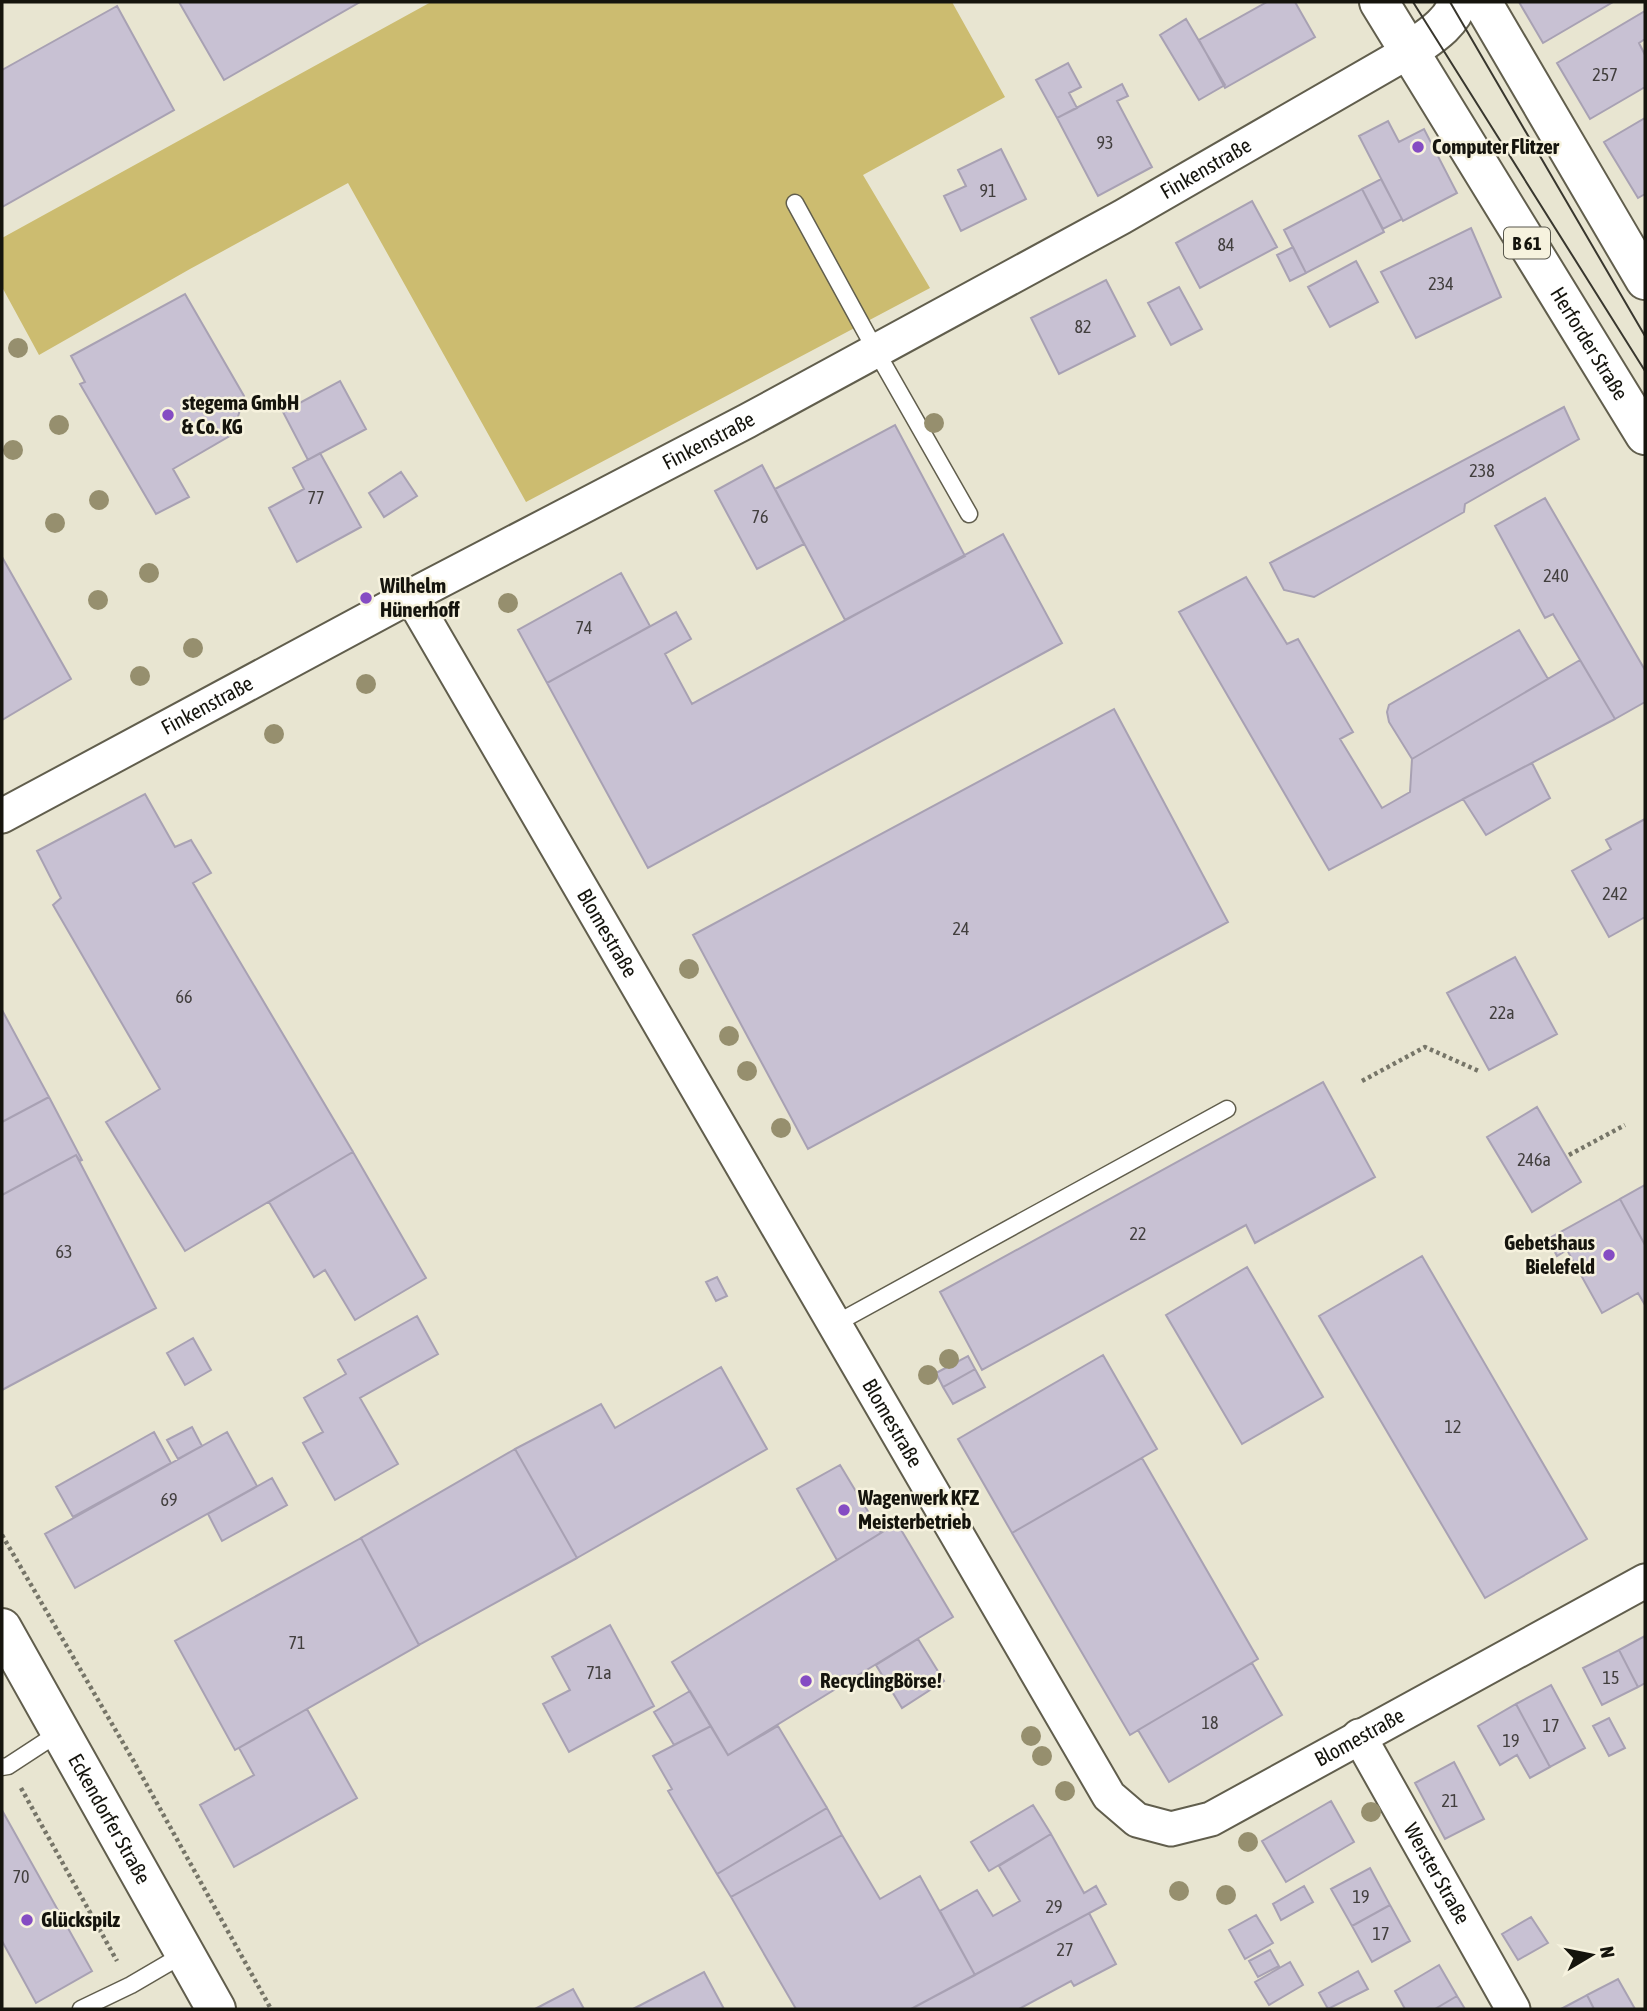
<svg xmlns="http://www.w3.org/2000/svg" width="1647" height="2011" viewBox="0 0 1647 2011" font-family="'Asap Condensed',sans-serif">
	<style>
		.green { fill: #ccbc70 }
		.building { fill: #c8c1d3; stroke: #a8a1b3; stroke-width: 2 }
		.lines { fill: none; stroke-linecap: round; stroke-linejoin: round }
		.lane-casing { stroke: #615e4d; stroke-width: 19 }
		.street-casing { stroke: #615e4d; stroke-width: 37 }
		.secondary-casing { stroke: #615e4d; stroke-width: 42 }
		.primary-casing { stroke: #615e4d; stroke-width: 42 }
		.path { stroke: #767568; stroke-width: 4.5; stroke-dasharray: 3.5 3.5; stroke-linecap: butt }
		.lane { stroke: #fff; stroke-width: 16 }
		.street { stroke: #fff; stroke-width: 33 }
		.secondary { stroke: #fff; stroke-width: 38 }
		.primary { stroke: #fff; stroke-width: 38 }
		.tram { stroke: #39372e; stroke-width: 2 }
		.tree { fill: #968f6e }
		.poi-dot { fill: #854cc3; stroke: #f6f2de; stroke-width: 2.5 }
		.labels { text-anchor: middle; stroke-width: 5; stroke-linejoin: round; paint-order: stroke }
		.number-label { font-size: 18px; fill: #423f3e }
		.shield { fill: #f6f2de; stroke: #58574c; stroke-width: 2 }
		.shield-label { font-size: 19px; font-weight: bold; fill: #15140d }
		.poi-label { font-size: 21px; font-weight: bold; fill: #15140d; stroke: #f6f2de; text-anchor: start }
		.street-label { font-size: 21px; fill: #15140d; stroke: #f6f2de }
	</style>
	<rect width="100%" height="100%" fill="#e8e5d1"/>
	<path class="green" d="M431 2H952L1005 97 863 175 930 288 526 502 348 183 190 269 39 355 2 287V238Z"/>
	<path class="building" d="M179 2H360L224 80Z
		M1267 2H1295L1315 37 1225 88 1199 40Z
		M1519 2H1613L1543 43Z
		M117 6 174 110 2 207V70Z
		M1645 11V39L1639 43 1645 55V87L1590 119 1557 63Z
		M1186 19 1225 85 1199 100 1160 35Z
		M1068 63 1081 87 1069 93 1077 108 1057 118 1036 80Z
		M1122 84 1128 96 1117 101 1152 167 1098 196 1057 118Z
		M1645 118V194L1638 198 1604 142Z
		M1388 121 1399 142 1424 129 1457 193 1403 221 1359 136Z
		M1001 149 1026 199 961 231 944 196 966 186 958 170Z
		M1381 179 1402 219 1383 229 1362 189Z
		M1362 189 1384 232 1306 273 1284 230Z
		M1252 201 1277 247 1200 288 1176 243Z
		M1471 228 1501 297 1416 338 1381 272Z
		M1293 247 1306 273 1290 281 1277 255Z
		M1356 261 1378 302 1330 327 1308 287Z
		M1106 280 1135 336 1059 374 1031 318Z
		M1179 287 1202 329 1171 345 1148 303Z
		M185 294 244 396 233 434 173 469 189 497 156 514 80 384 85 382 71 356Z
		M340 381 366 429 308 460 283 412Z
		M1564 407 1579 439 1465 504 1464 512 1314 597 1284 590 1270 563Z
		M895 425 965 556 845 620 775 489Z
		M320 453 361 527 297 562 269 508 304 489 293 468Z
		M762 465 804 544 757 569 715 491Z
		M401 472 417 496 384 517 369 493Z
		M1545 498 1645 670V702L1615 719 1553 614 1545 618 1495 526Z
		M1003 534 1062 643 648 868 547 683 676 612 691 639 665 654 692 704Z
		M2 557 71 679 2 720Z
		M621 573 650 626 547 683 518 630Z
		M1246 577 1287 644 1298 639 1353 732 1340 739 1382 808 1410 792 1412 759 1580 660 1615 719 1329 870 1179 612Z
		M1519 630 1548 679 1412 759 1389 722 1387 712 1389 705Z
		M1114 709 1228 922 808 1149 693 935Z
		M1532 763 1550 798 1486 835 1463 799Z
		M145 794 175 847 191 840 211 873 193 883 353 1152 185 1251 106 1122 160 1089 53 905 61 898 37 851Z
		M1645 819V917L1609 937 1572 871 1611 849 1606 840Z
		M1515 957 1557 1034 1489 1070 1447 993Z
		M2 1010 49 1097 2 1122Z
		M1323 1082 1375 1177 1255 1243 1246 1225 982 1370 940 1292Z
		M49 1097 82 1160 80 1161 76 1155 2 1195V1122Z
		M1537 1107 1581 1182 1532 1212 1487 1137Z
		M353 1152 426 1278 355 1320 325 1270 314 1277 269 1202Z
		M76 1155 156 1308 2 1390V1195Z
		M1645 1185V1245L1620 1199Z
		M1620 1199 1645 1245V1305L1638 1293 1602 1313 1567 1250 1557 1256 1548 1239Z
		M1422 1256 1587 1539 1485 1598 1319 1316Z
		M1247 1267 1323 1397 1242 1444 1166 1315Z
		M717 1277 727 1296 716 1301 706 1282Z
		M417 1316 438 1354 360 1398 398 1464 335 1500 303 1443 323 1432 304 1398 346 1374 338 1360Z
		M193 1338 211 1370 185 1385 167 1353Z
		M1103 1355 1157 1449 1012 1533 958 1439Z
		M968 1356 975 1369 943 1387 936 1373Z
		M721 1367 767 1449 577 1558 515 1449 601 1404 615 1428Z
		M975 1369 985 1387 953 1404 943 1387Z
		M192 1427 202 1446 178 1459 167 1440Z
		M154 1432 171 1463 73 1517 56 1487Z
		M227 1432 257 1486 75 1588 45 1534Z
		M515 1449 577 1558 419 1645 361 1538Z
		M1142 1458 1258 1659 1130 1735 1012 1533Z
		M840 1465 881 1533 837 1560 797 1489Z
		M272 1478 287 1505 222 1541 208 1514Z
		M897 1523 953 1617 728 1755 672 1662Z
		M361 1538 419 1645 235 1750 175 1641Z
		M610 1625 654 1706 569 1752 543 1704 570 1690 552 1657Z
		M1645 1636V1683L1638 1687 1619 1650Z
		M918 1639 944 1681 902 1708 876 1665Z
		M1619 1650 1638 1687 1602 1705 1583 1668Z
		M1252 1663 1282 1715 1169 1782 1138 1730Z
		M1551 1685 1585 1748 1550 1767 1516 1704Z
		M690 1691 711 1726 674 1745 654 1712Z
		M1516 1704 1550 1767 1530 1778 1517 1755 1500 1765 1478 1726Z
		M307 1709 357 1798 234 1867 200 1805 254 1775 239 1748Z
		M1609 1718 1625 1748 1609 1756 1593 1726Z
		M711 1726 728 1755 778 1726 827 1808 717 1874 668 1791 672 1789 653 1756Z
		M1454 1762 1484 1819 1445 1839 1415 1783Z
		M1331 1801 1354 1842 1286 1882 1262 1841Z
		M1033 1805 1051 1834 989 1871 971 1842Z
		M827 1808 842 1835 731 1897 717 1874Z
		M3 1812 92 1971 36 2003 2 1941Z
		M1051 1834 1084 1893 1096 1886 1106 1904 975 1975 940 1911 977 1890 993 1916 1020 1901 999 1866Z
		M842 1835 880 1899 920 1876 975 1975 911 2009H796L731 1897Z
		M1370 1868 1390 1905 1352 1926 1331 1889Z
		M1304 1886 1313 1902 1281 1920 1273 1904Z
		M1390 1905 1410 1941 1372 1962 1352 1926Z
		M1089 1913 1116 1964 1074 1986 1071 1981 1019 2009H911Z
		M1256 1915 1273 1943 1245 1959 1229 1930Z
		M1531 1917 1548 1943 1518 1960 1502 1934Z
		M1270 1950 1279 1966 1258 1977 1249 1961Z
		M1290 1962 1303 1985 1269 2005 1255 1982Z
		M1439 1965 1457 1996 1435 2009H1405L1395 1991Z
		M1358 1971 1368 1989 1328 2009 1319 1993Z
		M704 1972 724 2009H633Z
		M1618 1979 1635 2009H1594L1587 1995Z
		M573 1989 584 2009H535Z
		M1587 1995 1594 2009H1561Z
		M1457 1996 1465 2009H1435Z"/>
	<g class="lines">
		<g class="lane-casing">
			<path id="lane" d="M795 203 876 351 969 514
				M835 1324 1227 1109
				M2 1767 8 1766 60 1732
				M81 2009 131 1985 184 1954"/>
		</g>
		<g class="street-casing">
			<g id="street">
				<path id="s1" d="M411 596 1109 1796 1137 1820 1171 1829 1211 1819 1645 1581"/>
				<path id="s2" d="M2 816 411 596 747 421 1122 217 1408 52"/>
				<path id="s3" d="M1359 1736 1513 2009"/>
			</g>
		</g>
		<g class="secondary-casing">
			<g id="secondary">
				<path id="s4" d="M2 1628 216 2009"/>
			</g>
		</g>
		<g class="primary-casing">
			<g id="primary">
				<path id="s5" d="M1379 2 1645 435"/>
				<path d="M1482 2 1645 280"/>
				<path d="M1408 52C1427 38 1451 25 1458 2"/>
			</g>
		</g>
		<path class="path" d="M1362 1081 1425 1047 1481 1072
			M1569 1155 1625 1125
			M2 1535 133 1760 271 2009
			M21 1788 117 1961"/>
		<use href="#lane" class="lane"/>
		<use href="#street" class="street"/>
		<use href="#secondary" class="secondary"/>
		<use href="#primary" class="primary"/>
		<path class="tram" d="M1413 2 1645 371
			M1450 2 1645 336"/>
	</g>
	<g class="tree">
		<circle cx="18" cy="348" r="10"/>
		<circle cx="934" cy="423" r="10"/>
		<circle cx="59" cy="425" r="10"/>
		<circle cx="13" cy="450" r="10"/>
		<circle cx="99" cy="500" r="10"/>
		<circle cx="55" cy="523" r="10"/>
		<circle cx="149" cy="573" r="10"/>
		<circle cx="98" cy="600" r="10"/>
		<circle cx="508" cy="603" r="10"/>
		<circle cx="193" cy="648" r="10"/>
		<circle cx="140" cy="676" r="10"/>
		<circle cx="366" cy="684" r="10"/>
		<circle cx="274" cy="734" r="10"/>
		<circle cx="689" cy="969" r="10"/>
		<circle cx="729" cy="1036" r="10"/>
		<circle cx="747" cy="1071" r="10"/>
		<circle cx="781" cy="1128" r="10"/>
		<circle cx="949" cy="1359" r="10"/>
		<circle cx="928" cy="1375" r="10"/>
		<circle cx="1031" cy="1736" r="10"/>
		<circle cx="1042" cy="1756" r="10"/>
		<circle cx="1065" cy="1791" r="10"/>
		<circle cx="1371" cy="1812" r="10"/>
		<circle cx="1248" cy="1842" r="10"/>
		<circle cx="1179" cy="1891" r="10"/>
		<circle cx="1226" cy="1895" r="10"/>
	</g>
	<g class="poi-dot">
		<circle cx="1418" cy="147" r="7"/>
		<circle cx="168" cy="415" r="7"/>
		<circle cx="366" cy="598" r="7"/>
		<circle cx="1609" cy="1255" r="7"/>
		<circle cx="844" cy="1510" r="7"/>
		<circle cx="806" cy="1681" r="7"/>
		<circle cx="27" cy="1920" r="7"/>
	</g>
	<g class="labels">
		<g class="number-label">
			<text x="1605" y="81">257</text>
			<text x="1105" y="149">93</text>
			<text x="988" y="197">91</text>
			<text x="1226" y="251">84</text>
			<text x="1441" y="290">234</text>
			<text x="1083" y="333">82</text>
			<text x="1482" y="477">238</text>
			<text x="316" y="504">77</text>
			<text x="760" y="523">76</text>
			<text x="1556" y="582">240</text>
			<text x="584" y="634">74</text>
			<text x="1615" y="900">242</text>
			<text x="961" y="935">24</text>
			<text x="184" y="1003">66</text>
			<text x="1502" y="1019">22a</text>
			<text x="1534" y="1166">246a</text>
			<text x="1138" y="1240">22</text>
			<text x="64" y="1258">63</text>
			<text x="1453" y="1433">12</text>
			<text x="169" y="1506">69</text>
			<text x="297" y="1649">71</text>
			<text x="599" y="1679">71a</text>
			<text x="1611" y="1684">15</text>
			<text x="1210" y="1729">18</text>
			<text x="1551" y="1732">17</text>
			<text x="1511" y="1747">19</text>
			<text x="1450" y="1807">21</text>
			<text x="21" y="1883">70</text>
			<text x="1361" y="1903">19</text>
			<text x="1054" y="1913">29</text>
			<text x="1381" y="1940">17</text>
			<text x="1065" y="1956">27</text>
		</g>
		<rect class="shield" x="1504" y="227.5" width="46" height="31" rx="5"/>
		<g class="shield-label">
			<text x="1527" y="250">B 61</text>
		</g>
		<g class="poi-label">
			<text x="1432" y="154">Computer Flitzer</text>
			<text x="182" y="410">stegema GmbH<tspan x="182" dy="24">&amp; Co. KG</tspan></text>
			<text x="380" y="593">Wilhelm<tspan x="380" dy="24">Hünerhoff</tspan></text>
			<text x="1595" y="1250" text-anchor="end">Gebetshaus<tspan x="1595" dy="24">Bielefeld</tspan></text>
			<text x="858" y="1505">Wagenwerk KFZ<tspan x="858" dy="24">Meisterbetrieb</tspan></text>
			<text x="820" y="1688">RecyclingBörse!</text>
			<text x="41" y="1927">Glückspilz</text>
		</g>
		<g class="street-label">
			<text dy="7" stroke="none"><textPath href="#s2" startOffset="1367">Finkenstraße</textPath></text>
			<text dy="7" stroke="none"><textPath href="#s5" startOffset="401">Herforder Straße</textPath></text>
			<text dy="7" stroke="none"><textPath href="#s2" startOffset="800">Finkenstraße</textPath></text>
			<text dy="7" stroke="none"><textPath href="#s2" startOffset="233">Finkenstraße</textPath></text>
			<text dy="7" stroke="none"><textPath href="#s1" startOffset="390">Blomestraße</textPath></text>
			<text dy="7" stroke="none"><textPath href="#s1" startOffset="957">Blomestraße</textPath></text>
			<text dy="7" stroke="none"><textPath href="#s1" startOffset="1671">Blomestraße</textPath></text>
			<text dy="7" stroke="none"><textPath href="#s4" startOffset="219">Eckendorfer Straße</textPath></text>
			<text dy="7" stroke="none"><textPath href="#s3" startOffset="158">Werster Straße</textPath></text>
		</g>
	</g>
	<rect width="1647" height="2011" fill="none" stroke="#15140d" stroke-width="7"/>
	<g transform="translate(1591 1955) rotate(80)" stroke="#f6f2de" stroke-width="5" paint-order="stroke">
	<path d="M0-5L12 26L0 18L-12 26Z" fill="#15140d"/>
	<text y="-10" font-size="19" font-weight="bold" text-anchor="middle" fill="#15140d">N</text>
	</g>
</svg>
